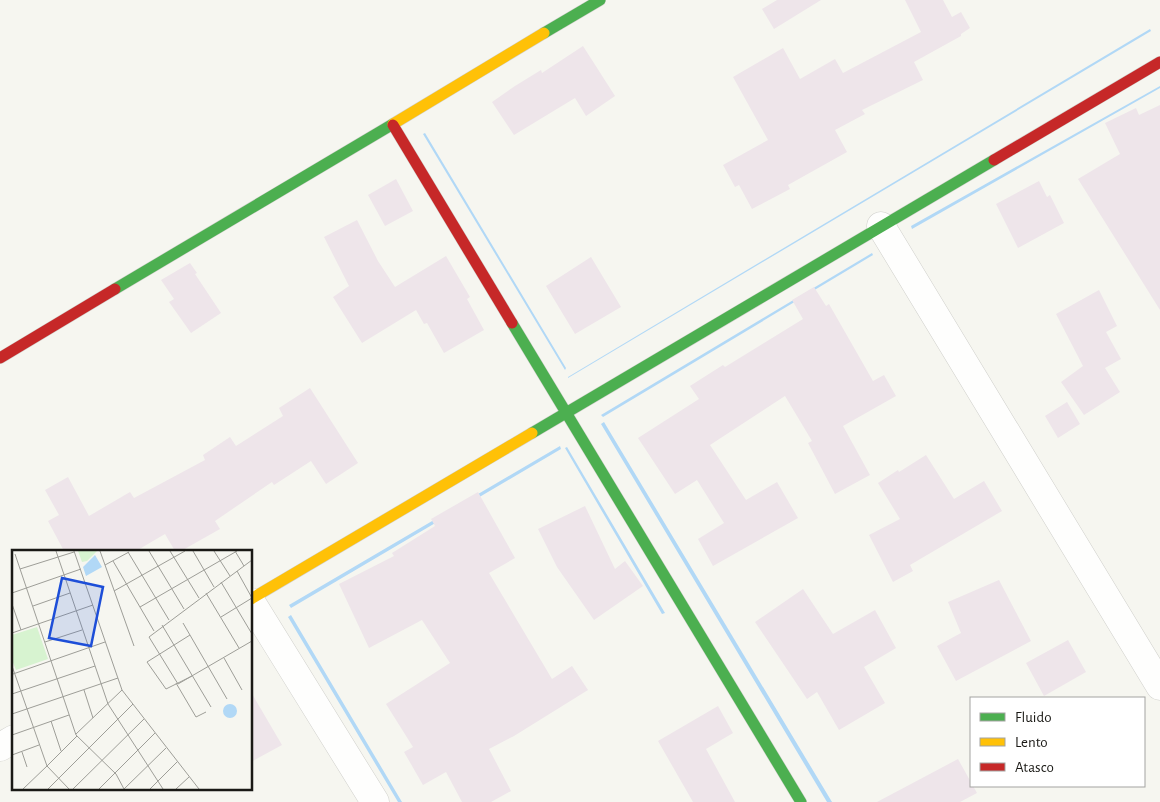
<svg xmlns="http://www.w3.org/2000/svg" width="1160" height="802" viewBox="0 0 1160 802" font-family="'Alegreya Sans',sans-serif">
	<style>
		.water { fill: #b1d8f6 }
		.building { fill: #eee5ea }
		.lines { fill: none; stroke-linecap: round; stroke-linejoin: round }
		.street-casing { stroke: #d0d0cc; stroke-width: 29 }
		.fast-casing { stroke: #d0d0cc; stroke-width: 12 }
		.slow-casing { stroke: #d0d0cc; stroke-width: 12 }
		.jam-casing { stroke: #d0d0cc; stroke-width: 12 }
		.street { stroke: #fefefd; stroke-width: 28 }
		.fast { stroke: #4caf50; stroke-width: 11 }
		.slow { stroke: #ffc107; stroke-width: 11 }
		.jam { stroke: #c62828; stroke-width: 11 }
		.inset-road { fill: none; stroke: #9e9e98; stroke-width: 1 }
		.view { fill: #1d4ed8; fill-opacity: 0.15; stroke: #1d4ed8; stroke-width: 2.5 }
		.inset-edge { fill: none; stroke: #1a1915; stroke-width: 2.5 }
	</style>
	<rect width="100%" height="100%" fill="#f6f6f0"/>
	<path class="water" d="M1150 29 1151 31 568 378V377Z
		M1160 86V88L912 229 911 226Z
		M425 133 566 368 565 370 423 134Z
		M872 253 873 255 603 417 601 415Z
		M604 422 832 802H827L601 424Z
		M560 446 561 449 291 608 289 605Z
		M567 447 665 613 662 614 565 448Z
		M291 615 402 802H398L288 617Z"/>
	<path class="building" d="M777 0H821L774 29 762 9Z
		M905 0H943L952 17 961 12 970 28 961 34V36L914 62 923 80 862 110 865 114 835 130 847 152 788 185 790 189 752 209 739 185 735 187 723 165 768 140 733 77 783 48 800 79 835 59 843 73 921 32Z
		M583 46 615 96 586 116 575 98 514 135 492 102 515 86 541 70 542 73Z
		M1160 105V310L1078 179 1120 154 1105 123 1136 108 1139 115Z
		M396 179 413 211 385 226 368 195Z
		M1039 181 1047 197 1050 195 1064 223 1018 248 996 204Z
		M357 220 378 261 395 287 446 256 470 297 467 299 484 330 444 353 427 323 424 324 416 310 362 343 333 297 349 286 324 237Z
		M591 257 621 307 575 334 546 286Z
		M190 263 197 273 195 274 221 313 191 333 169 302 174 299 161 280Z
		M814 287 826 306 829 304 873 381 884 375 896 396 843 426 870 475 835 494 808 443 812 441 785 396 710 445 746 500 777 482 798 518 713 566 698 539 724 523 697 480 675 494 638 438 699 399 690 386 723 365 725 367 803 319 792 300Z
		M1099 290 1117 326 1106 332 1121 359 1105 368 1120 392 1084 415 1061 382 1083 366 1056 314Z
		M310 388 358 463 326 484 311 461 274 485 272 482 215 521 220 529 181 551H175L165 534 136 551H64L48 521 59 515 45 490 68 477 89 516 130 492 134 498 205 460 203 455 230 437 236 446 283 416 279 408Z
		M1067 402 1080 424 1058 438 1045 416Z
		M926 455 954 499 984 481 1002 511 910 565 913 571 893 582 869 535 900 519 878 483 898 470 899 472Z
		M478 492 515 558 489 573 552 679 572 666 588 690 514 736 489 749 511 791 491 802H462L446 772 423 785 404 752 413 747 386 704 450 663 422 620 369 648 339 584 394 556 392 553 435 526 431 519Z
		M585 506 615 569 625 561 643 586 594 620 557 567 538 529Z
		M999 580 1031 641 956 681 937 646 961 633 948 602Z
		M803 589 833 634 875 610 896 648 864 667 885 703 839 730 817 692 807 699 755 622Z
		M1068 640 1086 672 1044 696 1026 663Z
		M251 692 282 745 251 762Z
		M718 706 733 733 706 749 735 802H693L658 741Z
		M958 759 977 793 960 802H877Z"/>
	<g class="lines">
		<g class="street-casing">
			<path id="street" d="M881 226 1160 686
				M251 602 375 802
				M0 747 14 739"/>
		</g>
		<g class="fast-casing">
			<path id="fast" d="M544 33 600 0
				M115 289 393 124
				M512 323 801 802
				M532 433 994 160"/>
		</g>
		<g class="slow-casing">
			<path id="slow" d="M393 124 544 33
				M251 599 532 433"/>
		</g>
		<g class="jam-casing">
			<path id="jam" d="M393 125 512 323
				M994 160 1160 62
				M0 358 115 289"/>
		</g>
		<use href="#street" class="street"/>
		<use href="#fast" class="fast"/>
		<use href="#slow" class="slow"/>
		<use href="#jam" class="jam"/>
	</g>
	<g transform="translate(12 550)">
		<rect width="240" height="240" fill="#f6f6f0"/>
		<path d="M66 1H85L75 11 70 12ZM25 77 36 109 4 120 0 110V85Z" fill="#d7f3d0"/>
		<path d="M83 5 90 17 74 26 71 17ZM211 161a7 7 0 1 1 14 0a7 7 0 1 1-14 0Z" fill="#b1d8f6"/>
		<path class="inset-road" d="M44 1 96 154 151 239M62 1 110 140 187 239M88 1 122 96M137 1 172 59M158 1 187 48M181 1 202 37M202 1 218 26M223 1 232 16M116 2 157 70M3 4 64 185 104 224 112 239M240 10 137 87 166 134 240 91M101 11 142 81M93 15 117 2M8 19 62 2M225 21 240 48M209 32 240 84M102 41 173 1M0 43 69 19M194 43 227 98M0 54 9 80M21 56 58 43M128 57 225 1M209 67 240 48M171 73 215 149M150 75 199 157M0 83 81 55M178 85 135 112 154 139 180 126M33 92 70 80M212 108 230 140M0 116 35 216 65 186M1 124 93 92M164 133 184 167 194 162M72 140 81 168M0 144 83 116M0 164 106 128M39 171 49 201M64 184 110 140M0 185 57 165M10 202 15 217M0 205 27 195M11 239 35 216 57 239M36 239 121 154M61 239 132 169M87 239 143 183M112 239 154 198M138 239 165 212M164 239 177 227"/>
		<path class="view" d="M50 28 91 37 79 96 37 88Z"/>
		<rect width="240" height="240" class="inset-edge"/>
	</g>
	<rect x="970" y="697" width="175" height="90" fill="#ffffff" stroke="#a3a3a1"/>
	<rect x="980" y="713" width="25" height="8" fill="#4caf50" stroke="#a3a3a1"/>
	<text x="1015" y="722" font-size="15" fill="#1a1915">Fluido</text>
	<rect x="980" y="738" width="25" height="8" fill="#ffc107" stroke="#a3a3a1"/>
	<text x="1015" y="747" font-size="15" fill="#1a1915">Lento</text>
	<rect x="980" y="763" width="25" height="8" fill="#c62828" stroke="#a3a3a1"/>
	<text x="1015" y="772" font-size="15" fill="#1a1915">Atasco</text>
</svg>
